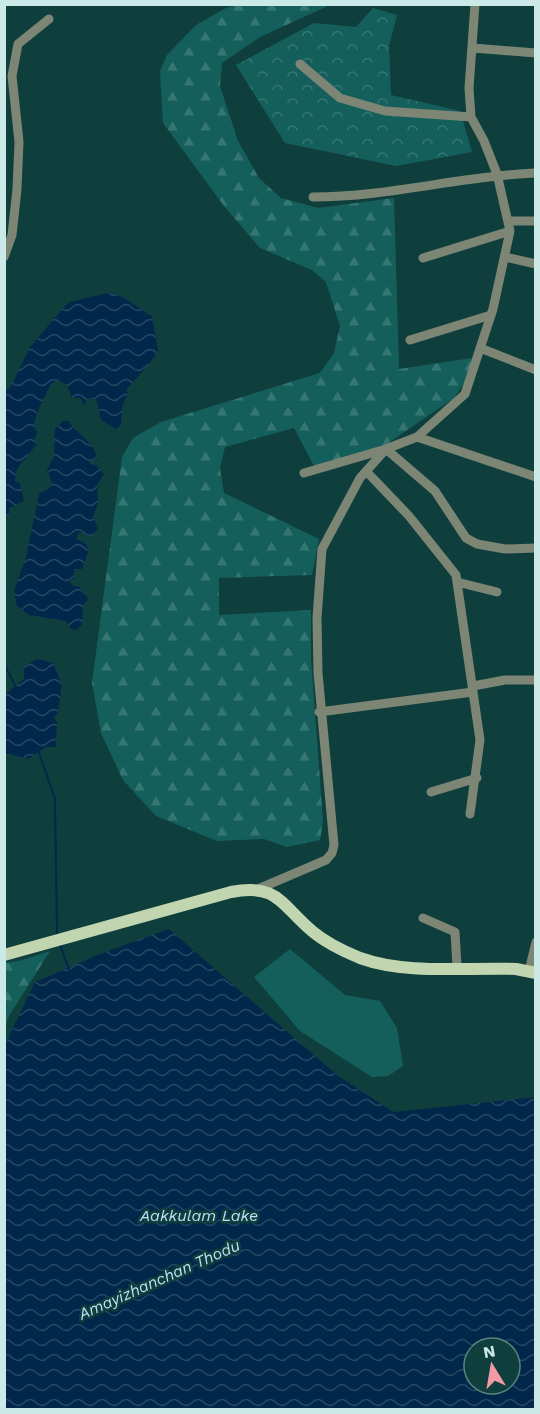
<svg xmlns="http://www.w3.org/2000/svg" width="540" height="1414" viewBox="0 0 540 1414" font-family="'Work Sans',sans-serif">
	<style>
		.forest { fill: url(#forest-firs) }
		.park { fill: url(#park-crowns) }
		.garden { fill: #145f5c }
		.water { fill: url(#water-waves); fill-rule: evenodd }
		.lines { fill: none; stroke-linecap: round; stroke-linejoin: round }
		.stream { stroke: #01284a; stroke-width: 2 }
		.minor { stroke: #7d8674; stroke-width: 9 }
		.major { stroke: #c2d5b1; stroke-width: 12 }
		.labels { text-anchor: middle; stroke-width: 5; stroke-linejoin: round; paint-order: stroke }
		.water-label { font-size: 16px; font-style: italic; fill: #c3defb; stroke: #0f3f3c }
	</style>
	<defs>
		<pattern id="forest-firs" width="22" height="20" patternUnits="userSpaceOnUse" patternTransform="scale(1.5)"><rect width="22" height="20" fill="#145f5c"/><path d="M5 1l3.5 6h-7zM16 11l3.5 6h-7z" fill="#357673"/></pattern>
		<pattern id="park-crowns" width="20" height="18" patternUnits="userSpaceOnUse" patternTransform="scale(1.5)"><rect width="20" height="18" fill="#145f5c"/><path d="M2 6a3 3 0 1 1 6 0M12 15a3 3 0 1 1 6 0" fill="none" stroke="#357673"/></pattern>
		<pattern id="water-waves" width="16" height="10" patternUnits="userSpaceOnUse" patternTransform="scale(1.5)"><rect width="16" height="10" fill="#01284a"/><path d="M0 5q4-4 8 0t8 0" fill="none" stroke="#254764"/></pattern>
	</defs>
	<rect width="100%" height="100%" fill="#0f3f3c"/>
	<path class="forest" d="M238 4 330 5 260 37 222 63 220 86 238 141 259 178 281 198 318 208 394 198 399 369 472 358 468 377 454 398 403 433 381 448 314 466 294 428 225 447 220 468 224 493 319 539 312 575 219 578V615L311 610V659L323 821 320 840 287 847 264 839 217 841 156 816 123 780 101 733 92 683 122 457 133 438 161 422 320 373 334 353 340 326 326 282 312 270 260 248 224 206 163 123 160 71 167 55 196 25 224 9Z
		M50 951 9 1016 5 1027V963L19 961Z"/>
	<path class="park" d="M373 8 397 15 389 46 391 95 460 111 472 152 396 166 285 143 236 65 314 23 356 27Z"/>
	<path class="garden" d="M290 949 345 995 380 1001 397 1028 403 1066 388 1076 372 1077 300 1031 254 977Z"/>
	<path class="water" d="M107 293C127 295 136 308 152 316L158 350 150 363 126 390 128 393 122 407 121 424 116 429 101 420 97 402 91 397 86 400 85 406 80 398H72L67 385 58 380 51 384 39 408 34 424 37 433 34 440 37 444 17 469 15 481 20 483 24 501 9 508V515L5 517V392L11 386 30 347 64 307 70 302Z
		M63 421H69C76 434 97 443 97 460L90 461V464L96 465 104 474 97 485 98 503 93 517 98 529 91 537 82 532 78 534 77 539 86 544 89 550 82 569H74V578L70 581 72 585 80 587 88 599 83 606 82 624 77 630 71 629 66 621 29 615 17 606 14 591 26 557 39 494 53 485 47 470 54 456 55 429Z
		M37 659 53 663 62 684 58 712 54 718 57 722 56 747H46L28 759 9 754 5 756V694L24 679V667Z
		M169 929 337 1075 393 1112 535 1097V1409H5V1045L35 982 100 954ZM474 1348H510V1384H474Z"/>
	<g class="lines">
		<path class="stream" d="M4 664 15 685
			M38 750 55 799 57 936
			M60 944 69 970"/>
		<path class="minor" d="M473 48 536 53
			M300 64 340 98 385 111 471 117
			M313 197C388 197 461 176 536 173
			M508 221H536
			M4 257 12 235 17 189 19 142 12 76 18 44 49 19
			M505 257 536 264
			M423 258 510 231
			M410 340 491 315
			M480 348 536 370
			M417 437 536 477
			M366 471 409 516 456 575 480 740 470 814
			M304 473 386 449 435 491 466 538 477 544 505 549 536 548
			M457 582 497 592
			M473 686 505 680H536
			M319 712 473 692
			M431 792 477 778
			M258 889 326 860 332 853 334 845 318 673 317 618 322 549 360 478 386 449 417 437 465 394 493 309 510 231 497 174 484 141 471 117 469 88 475 4
			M423 918 455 932 457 967
			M529 971 536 942"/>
		<path class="major" d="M4 955 231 892C278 883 281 905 312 931 326 943 343 951 360 958 407 975 466 967 516 969L536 973"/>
	</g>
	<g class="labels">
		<g class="water-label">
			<text x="199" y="1221">Aakkulam Lake</text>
			<text transform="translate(159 1279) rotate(-24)" y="6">Amayizhanchan Thodu</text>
		</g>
	</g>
	<rect width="540" height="1414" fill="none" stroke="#cbe9e6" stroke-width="12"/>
	<g transform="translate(492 1366) rotate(349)"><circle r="28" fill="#0f3f3c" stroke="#5a8380" stroke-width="1.5"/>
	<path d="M0-4.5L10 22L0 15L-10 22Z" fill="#f39aa8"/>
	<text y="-9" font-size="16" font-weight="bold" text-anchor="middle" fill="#cbe9e6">N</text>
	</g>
</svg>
